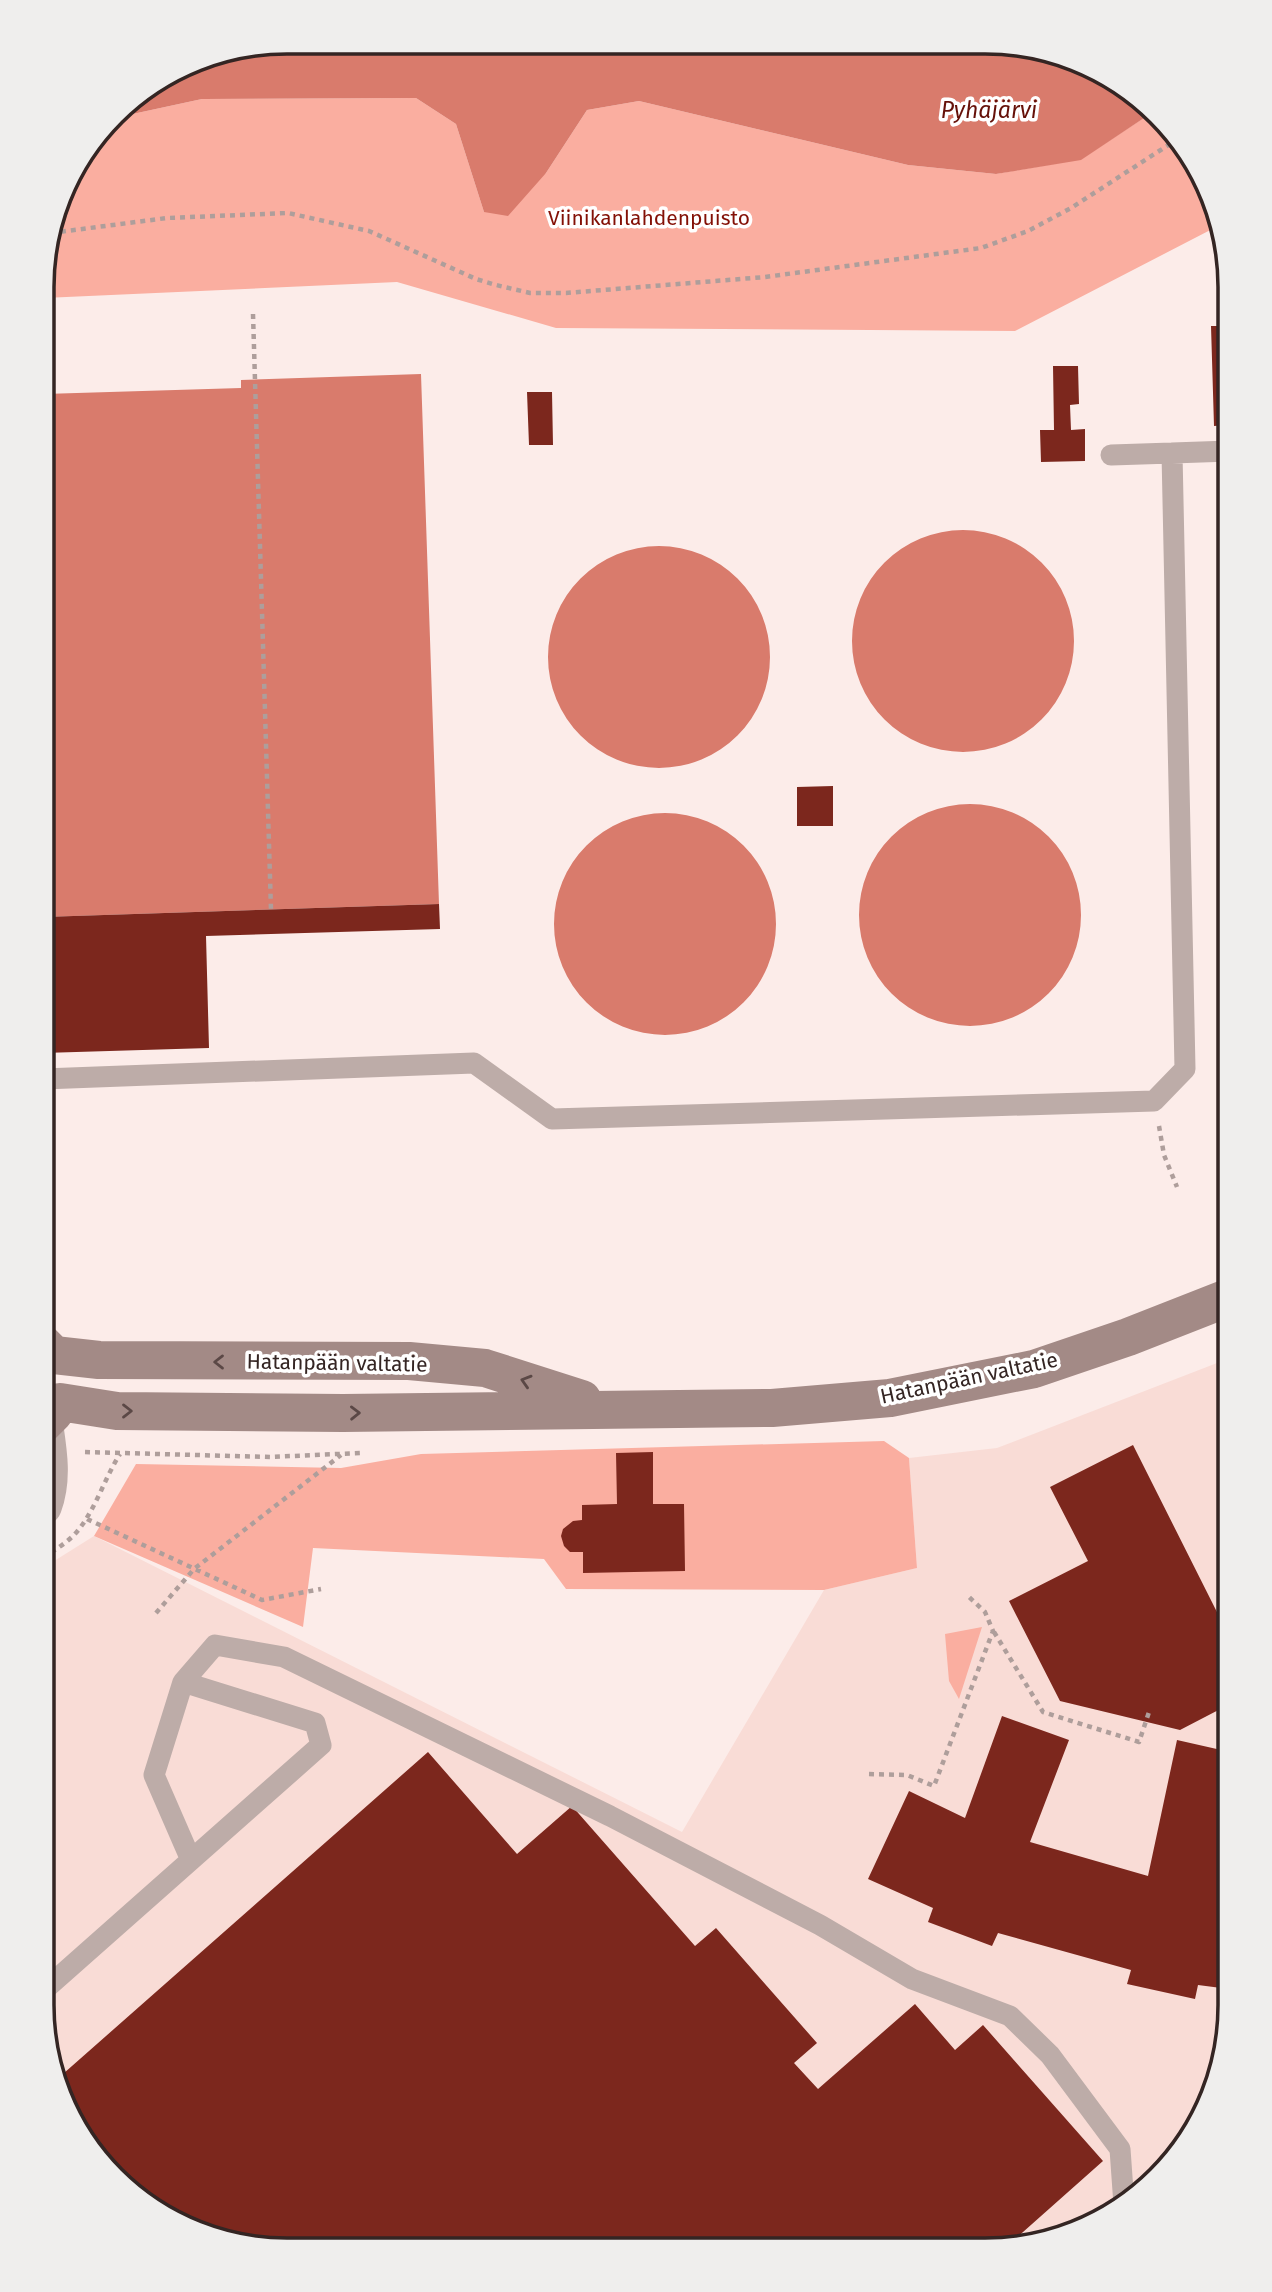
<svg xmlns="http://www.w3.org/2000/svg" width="1272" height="2292" viewBox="0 0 1272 2292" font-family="'Fira Sans',sans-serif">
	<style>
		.built { fill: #f9dcd6 }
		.green { fill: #faaea0 }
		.water { fill: #d97b6c }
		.building { fill: #7c271d }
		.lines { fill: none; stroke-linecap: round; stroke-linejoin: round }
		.path { stroke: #ae9e9b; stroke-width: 4.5; stroke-dasharray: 5 5; stroke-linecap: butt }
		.lane { stroke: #bdaca8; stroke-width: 21 }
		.street { stroke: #bdaca8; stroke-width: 38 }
		.secondary { stroke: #a38a86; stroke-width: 38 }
		.oneway { stroke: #5b4846 }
		.labels { text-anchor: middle; stroke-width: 7; stroke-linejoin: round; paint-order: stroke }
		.park-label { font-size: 21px; fill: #831006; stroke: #fff }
		.street-label { font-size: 21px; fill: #342523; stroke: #fff }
		.water-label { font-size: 23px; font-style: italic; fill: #661109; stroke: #fff }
		.rim { fill: none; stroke: #342523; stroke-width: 3.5 }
	</style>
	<rect width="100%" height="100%" fill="#fcece9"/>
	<path class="built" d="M1230 1358 1229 2021 1212 2098 1179 2154 1134 2200 1064 2237 985 2250 255 2248 138 2199 92 2154 55 2084 42 2005 43 1568 94 1536 682 1832 824 1590 917 1568 909 1458 997 1448Z"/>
	<path class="green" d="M416 98 456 124 484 212 546 173 587 110 639 101 908 165 996 174 1081 159 1153 112 1217 208 1220 225 1015 331 556 328 397 282 44 298V255L67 178 114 118 202 99Z
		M884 1441 909 1458 917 1568 824 1590 566 1589 544 1559 313 1548 303 1627 94 1536 136 1464 341 1468 421 1454Z
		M982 1627 959 1699 949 1681 945 1634Z"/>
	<path class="water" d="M287 42 1032 47 1146 103 1153 112 1081 160 996 174 908 165 639 101 587 110 546 173 508 216 484 212 456 124 416 98 202 99 114 118 125 103 194 60Z
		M421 374 439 904 43 917 44 394 241 388V380Z
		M852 641a111 111 0 1 1 222 0a111 111 0 1 1-222 0Z
		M548 657a111 111 0 1 1 222 0a111 111 0 1 1-222 0Z
		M859 915a111 111 0 1 1 222 0a111 111 0 1 1-222 0Z
		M554 924a111 111 0 1 1 222 0a111 111 0 1 1-222 0Z"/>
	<path class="building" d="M1211 326H1230V425L1214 426Z
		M1053 366H1078L1079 404 1070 405 1071 430 1085 429V461L1041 462 1040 430H1054Z
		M527 392H552L553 445H529Z
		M833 786V826H797V787Z
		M439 904 440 929 206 936 209 1048 43 1053V917Z
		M1133 1445 1230 1638V1704L1180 1730 1060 1701 1009 1601 1088 1561 1050 1487Z
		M653 1452V1504H684L685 1571 583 1573V1552H570L564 1546 561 1536 563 1529 573 1521 582 1520V1505L617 1504 616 1453Z
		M1002 1716 1069 1740 1030 1842 1148 1876 1177 1740 1230 1752V1830L1217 1889 1229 1891V1989L1198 1985 1195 1999 1127 1984 1131 1970 998 1933 992 1946 928 1922 933 1908 868 1879 909 1791 965 1818Z
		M428 1752 517 1854 572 1806 695 1946 716 1928 817 2043 794 2063 818 2089 915 2004 955 2050 983 2025 1103 2161 1006 2247 985 2250 255 2248 138 2199 92 2154 55 2081Z"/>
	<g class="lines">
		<path class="path" d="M51 233 167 218 288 213 369 231 476 279 496 285 530 293H566L765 277 981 248 1028 231 1071 208 1173 142
			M253 314 271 910
			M1159 1126 1164 1155 1177 1187
			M85 1452 270 1457 360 1453
			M87 1519 262 1600 321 1589
			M43 1558C53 1551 65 1544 74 1535 94 1514 104 1479 120 1454
			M156 1613 194 1569 341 1455
			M994 1632 1043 1712 1139 1742 1150 1709
			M869 1774 907 1775 934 1786 993 1631 985 1612 967 1595"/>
		<path class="lane" d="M1111 455 1172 453
			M43 1079 474 1063 552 1119 1154 1101 1185 1069 1172 453 1230 451
			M183 1682 215 1645 284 1657 610 1816 820 1925 912 1979 1010 2016 1050 2055 1120 2149 1124 2205
			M42 1992 321 1745 315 1723 183 1682 154 1775 191 1860"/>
		<path class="street" d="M43 1506C53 1479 48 1451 44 1424"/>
		<path class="secondary" d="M43 1344 54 1355 99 1360 409 1361 485 1368 582 1399
			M43 1424 54 1413 60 1402 117 1411 343 1413 772 1408 890 1398 1034 1369 1128 1337 1230 1297"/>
	</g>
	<defs><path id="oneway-chevron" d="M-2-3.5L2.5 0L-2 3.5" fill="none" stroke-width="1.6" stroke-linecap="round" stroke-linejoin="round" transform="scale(1.75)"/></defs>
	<g class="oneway">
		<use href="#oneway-chevron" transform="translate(219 1362) rotate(180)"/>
		<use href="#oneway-chevron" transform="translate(526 1381) rotate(-163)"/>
		<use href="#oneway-chevron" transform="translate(127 1411)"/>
		<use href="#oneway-chevron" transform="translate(355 1413) rotate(-1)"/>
	</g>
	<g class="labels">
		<g class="park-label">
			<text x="649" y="225">Viinikanlahdenpuisto</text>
		</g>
		<g class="street-label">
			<text transform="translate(337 1363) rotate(1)" y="7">Hatanpään valtatie</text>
			<text transform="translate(969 1378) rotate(-12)" y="7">Hatanpään valtatie</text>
		</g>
		<g class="water-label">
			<text x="989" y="118">Pyhäjärvi</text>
		</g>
	</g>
	<path d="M0 0H1272V2292H0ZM287 54H985A233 233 0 0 1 1218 287V2005A233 233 0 0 1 985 2238H287A233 233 0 0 1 54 2005V287A233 233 0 0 1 287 54Z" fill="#efeeed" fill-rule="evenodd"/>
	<path class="rim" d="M287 54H985A233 233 0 0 1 1218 287V2005A233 233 0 0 1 985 2238H287A233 233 0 0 1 54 2005V287A233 233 0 0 1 287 54Z"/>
</svg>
